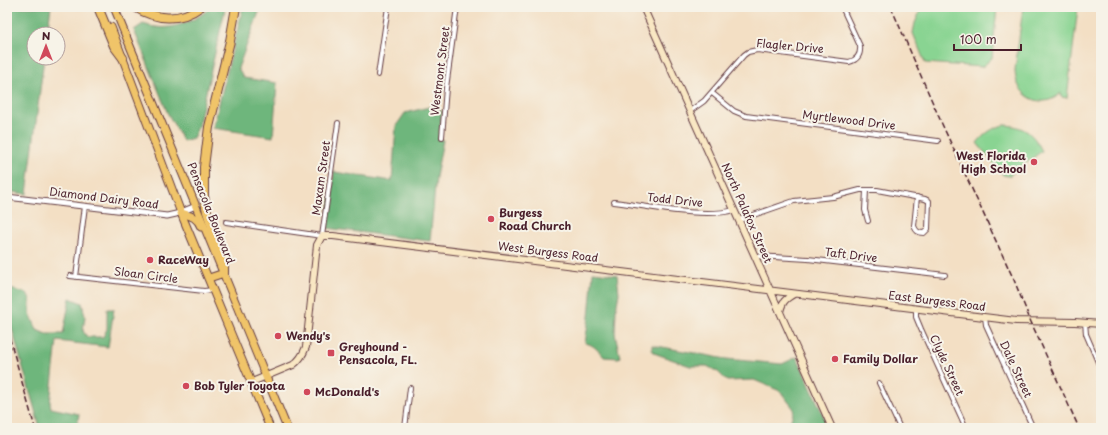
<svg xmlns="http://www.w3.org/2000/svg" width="1108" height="435" viewBox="0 0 1108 435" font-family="'Playpen Sans',sans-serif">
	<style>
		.green { fill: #89d492; stroke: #6a7a5e }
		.forest { fill: #6eb67c; stroke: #5c6a54 }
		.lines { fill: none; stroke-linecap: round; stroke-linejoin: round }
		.minor-casing { stroke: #633c42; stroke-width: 6 }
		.tertiary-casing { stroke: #633c42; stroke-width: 7 }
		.secondary-casing { stroke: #633c42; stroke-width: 8 }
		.primary-casing { stroke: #633c42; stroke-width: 9 }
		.motorway-casing { stroke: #633c42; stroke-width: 10 }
		.minor { stroke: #fff; stroke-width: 4 }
		.tertiary { stroke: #fff; stroke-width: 5 }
		.secondary { stroke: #f9e7c3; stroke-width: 6 }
		.primary { stroke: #f0c469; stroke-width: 7 }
		.motorway { stroke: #f0c469; stroke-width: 8 }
		.rail { stroke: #4a1f2b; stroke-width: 1.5; stroke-dasharray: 6 3; stroke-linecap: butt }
		.poi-dot { fill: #d1495b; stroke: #f7f3e8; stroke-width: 1.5 }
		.labels { text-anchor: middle; stroke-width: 4; stroke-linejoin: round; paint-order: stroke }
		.street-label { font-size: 11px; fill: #4a1f2b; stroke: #f7f3e8 }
		.poi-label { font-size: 11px; font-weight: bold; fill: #4a1f2b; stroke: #f7f3e8; text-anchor: start }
	</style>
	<rect width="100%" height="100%" fill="#f7f3e8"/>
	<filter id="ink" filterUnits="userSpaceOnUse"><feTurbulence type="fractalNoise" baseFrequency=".025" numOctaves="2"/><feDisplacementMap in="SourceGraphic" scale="8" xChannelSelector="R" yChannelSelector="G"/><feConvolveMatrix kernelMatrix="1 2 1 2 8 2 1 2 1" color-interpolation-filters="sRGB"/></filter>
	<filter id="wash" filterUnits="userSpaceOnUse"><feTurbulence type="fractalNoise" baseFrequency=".012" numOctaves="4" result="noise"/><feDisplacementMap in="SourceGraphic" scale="16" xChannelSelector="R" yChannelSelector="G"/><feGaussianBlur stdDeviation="0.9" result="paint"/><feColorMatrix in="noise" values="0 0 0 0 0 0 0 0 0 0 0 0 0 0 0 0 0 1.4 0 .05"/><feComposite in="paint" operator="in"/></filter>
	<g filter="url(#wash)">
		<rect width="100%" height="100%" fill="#f3dfc4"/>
		<path class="green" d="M922 7H997L992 58 982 67 925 63 913 33 915 23Z
			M1023 7H1078L1067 98 1061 97V93C1041 112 1015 95 1015 70Z
			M1004 125C1024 126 1033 133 1042 151L1009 176 1003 175 977 143C985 133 992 128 1004 125Z"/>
		<path class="forest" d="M7 7H51L47 34H34V58H44L27 194 11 192 12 174 7 173V42L9 18 7 17Z
			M210 7H225L224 14 198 127 193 138 183 141 168 114 134 30 143 24C147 25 152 27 156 27 173 30 199 20 210 7Z
			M243 7H261L238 68 244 78 277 83 273 137 213 128Z
			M429 107 442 111 439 139 443 140 436 177 430 241 326 228 334 172 392 181 396 126 405 113Z
			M593 272 617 275 619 293 616 310 615 333 620 357 619 358 604 357C599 351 593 344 585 343L589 317Z
			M7 279 10 289 26 293 30 298V313L37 330 46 334H63L70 298 82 303 85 316 83 331 87 337H103L107 329V309H114L108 347 57 341 50 403 51 408 79 414 77 428H40L7 311Z
			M652 345 726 359 782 364 797 357 829 428H780L791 420 794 409 780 391 754 380 727 381 718 372 707 366H690L654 353 652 349Z"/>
	</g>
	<g filter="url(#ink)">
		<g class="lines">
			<g class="minor-casing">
				<path id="minor" d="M378 75 388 7
					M712 93 734 111 746 116 938 141
					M690 111 704 101 744 55 748 52 757 50 849 62C857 60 861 55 860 46L842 7
					M442 137 446 88 457 7
					M866 190 865 210 868 221
					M614 202C646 206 704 219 734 210
					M739 220 794 201 833 197 860 190H877L925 199 929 201 928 229 924 233C918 233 916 231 914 226L917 197
					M226 222 322 236 338 123
					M755 256 808 259 945 275
					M70 276 204 291 213 290
					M76 277 85 206
					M916 309V317L921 329 966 428
					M985 317 986 325 1033 428
					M1085 322 1086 334 1101 369
					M879 383 900 428
					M405 428 410 388"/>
			</g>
			<g class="tertiary-casing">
				<path id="tertiary" d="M7 197 167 216 176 214 196 206"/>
			</g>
			<g class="secondary-casing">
				<path id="secondary" d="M643 7 832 428
					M780 312C782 302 785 299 794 294
					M252 382 293 365C300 360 303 355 306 347L317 245 322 236H333L1016 321 1075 322 1101 324"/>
			</g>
			<g class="primary-casing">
				<path id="primary" d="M114 7 287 428
					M111 27 181 213 270 428
					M181 213C191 216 197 217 201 227
					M209 278 224 273"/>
			</g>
			<g class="motorway-casing">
				<path id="motorway" d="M98 7 114 46 123 58
					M135 7C156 20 180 22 200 7
					M224 273V264L207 212 204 196V167L209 127 230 41 236 7"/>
			</g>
			<use href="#minor" class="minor"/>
			<use href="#tertiary" class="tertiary"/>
			<use href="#secondary" class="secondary"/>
			<use href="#primary" class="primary"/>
			<use href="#motorway" class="motorway"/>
			<path class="rail" d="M891 7 942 124 1014 280 1031 322 1079 428
				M7 329 35 428"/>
		</g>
	</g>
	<g class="poi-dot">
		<circle cx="1034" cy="162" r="4"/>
		<circle cx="491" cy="219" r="4"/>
		<circle cx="150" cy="260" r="4"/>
		<circle cx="278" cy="336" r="4"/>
		<rect x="327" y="349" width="8" height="8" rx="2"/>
		<circle cx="835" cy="359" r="4"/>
		<circle cx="186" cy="386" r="4"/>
		<circle cx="307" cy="392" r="4"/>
	</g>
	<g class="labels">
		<g class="street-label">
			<text transform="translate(790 46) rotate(5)" y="4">Flagler Drive</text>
			<text transform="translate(440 71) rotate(-83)" y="4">Westmont Street</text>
			<text transform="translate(849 120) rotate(7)" y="4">Myrtlewood Drive</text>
			<text transform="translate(321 178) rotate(-82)" y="4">Maxam Street</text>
			<text transform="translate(104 198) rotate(7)" y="4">Diamond Dairy Road</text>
			<text transform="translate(675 200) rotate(6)" y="4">Todd Drive</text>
			<text transform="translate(211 213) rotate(68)" y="4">Pensacola Boulevard</text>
			<text transform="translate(747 213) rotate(66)" y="4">North Palafox Street</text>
			<text transform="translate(548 252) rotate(7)" y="4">West Burgess Road</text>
			<text transform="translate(851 255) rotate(7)" y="4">Taft Drive</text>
			<text transform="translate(146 275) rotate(7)" y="4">Sloan Circle</text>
			<text transform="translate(937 301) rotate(7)" y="4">East Burgess Road</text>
			<text transform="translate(947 365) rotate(65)" y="4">Clyde Street</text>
			<text transform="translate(1016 369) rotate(65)" y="4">Dale Street</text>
		</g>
		<g class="poi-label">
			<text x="1026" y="160" text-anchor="end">West Florida<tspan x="1026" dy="13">High School</tspan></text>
			<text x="499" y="217">Burgess<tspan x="499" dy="13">Road Church</tspan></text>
			<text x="158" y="264">RaceWay</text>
			<text x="286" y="340">Wendy's</text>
			<text x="339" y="351">Greyhound -<tspan x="339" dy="13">Pensacola, FL.</tspan></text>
			<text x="843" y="363">Family Dollar</text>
			<text x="194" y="390">Bob Tyler Toyota</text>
			<text x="315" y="396">McDonald's</text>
		</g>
	</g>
	<rect width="1108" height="435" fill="none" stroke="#f7f3e8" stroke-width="24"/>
	<g transform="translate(46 46)"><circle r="19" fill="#f7f3e8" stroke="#b29e9c"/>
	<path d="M0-3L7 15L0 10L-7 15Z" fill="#d1495b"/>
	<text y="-6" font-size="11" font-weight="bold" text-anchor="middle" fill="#4a1f2b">N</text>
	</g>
	<path d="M954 44v6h67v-6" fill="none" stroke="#4a1f2b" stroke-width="2"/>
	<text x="960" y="44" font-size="12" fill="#4a1f2b" stroke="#f7f3e8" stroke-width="3" paint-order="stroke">100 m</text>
</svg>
